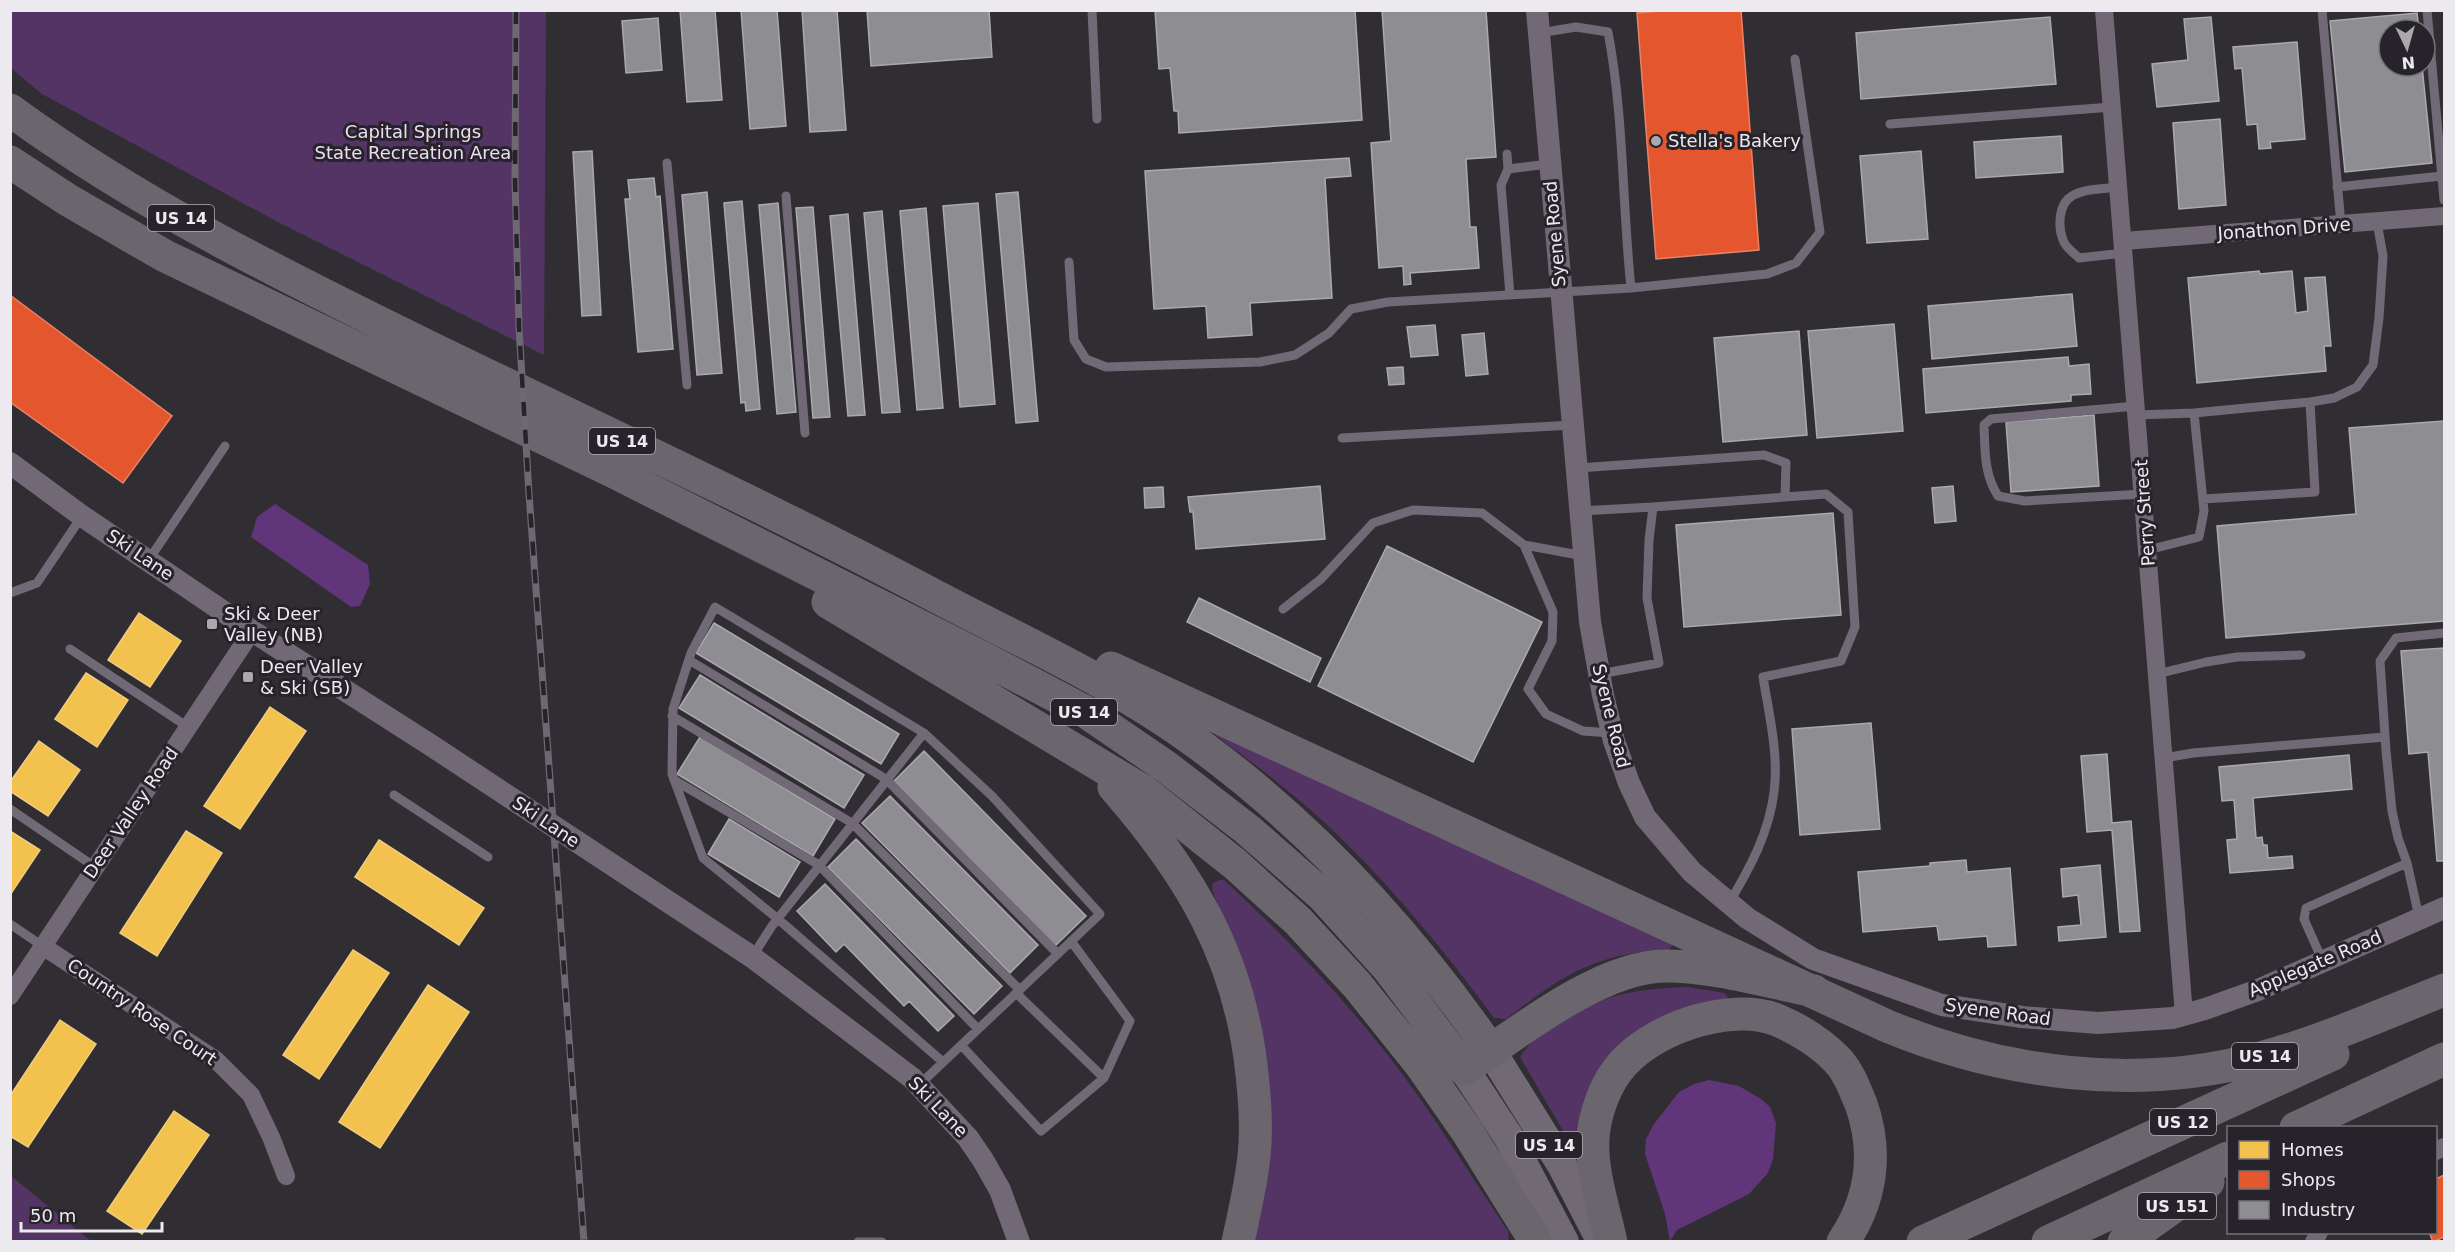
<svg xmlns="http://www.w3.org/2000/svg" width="2455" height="1252" viewBox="0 0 2455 1252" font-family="'DejaVu Sans',sans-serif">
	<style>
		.green { fill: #533464 }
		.water { fill: #613579 }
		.homes { fill: #f2c14e; stroke: #f0cd7e; stroke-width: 1.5 }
		.shops { fill: #e4572e; stroke: #e68368; stroke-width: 1.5 }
		.industry { fill: #8d8d92; stroke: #aaa9ae; stroke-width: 1.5 }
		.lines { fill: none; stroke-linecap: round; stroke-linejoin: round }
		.service { stroke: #726977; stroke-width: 9 }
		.minor { stroke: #726977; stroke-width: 18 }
		.tertiary { stroke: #726977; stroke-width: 22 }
		.primary { stroke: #716a75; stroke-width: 30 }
		.motorway { stroke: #6b656e; stroke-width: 33 }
		.rail-casing { stroke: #6d6871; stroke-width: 7 }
		.rail { stroke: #27232a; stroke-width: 4.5; stroke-dasharray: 14; stroke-linecap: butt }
		.poi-dot { fill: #aba8ad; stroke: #27232a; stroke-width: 2 }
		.labels { text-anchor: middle; stroke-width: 6; stroke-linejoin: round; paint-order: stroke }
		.shield { fill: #27232a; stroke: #b1aeb3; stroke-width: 1.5 }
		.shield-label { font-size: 16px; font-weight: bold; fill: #eceaee }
		.park-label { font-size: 18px; fill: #eaddf2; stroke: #27232a }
		.poi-label { font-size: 18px; fill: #eceaee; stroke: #27232a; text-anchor: start }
		.street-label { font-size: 18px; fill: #eceaee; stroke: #27232a }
	</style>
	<rect width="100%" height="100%" fill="#312e33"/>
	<path class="green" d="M10 11H546L544 355 276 221 42 94 11 68Z
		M1217 733 1675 941 1669 950C1597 952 1561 976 1506 1019L1494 1018C1442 947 1387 881 1323 821 1289 790 1252 762 1215 735Z
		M1220 880H1224C1283 934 1337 991 1387 1054 1431 1110 1468 1172 1508 1231L1509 1241H1252L1219 909 1212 889 1213 883Z
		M1687 987 1725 993 1731 1003 1657 1020 1578 1148H1573L1520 1057C1528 1043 1540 1035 1554 1025 1598 995 1634 989 1687 987Z
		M11 1176 91 1241H11Z"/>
	<path class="water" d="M275 504 368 565 370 584 360 606 351 607 251 537 257 517Z
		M1709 1080 1739 1086 1761 1099 1770 1107 1776 1123 1773 1159 1768 1173 1749 1194 1677 1230 1670 1241 1665 1214 1645 1154 1646 1139 1654 1124 1679 1092 1694 1084Z"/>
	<path class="homes" d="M139 613 181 641 150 687 108 660Z
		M86 673 128 700 97 747 55 719Z
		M270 707 306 731 240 829 204 806Z
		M39 741 80 770 48 816 10 791V782Z
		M10 831 40 850 10 895Z
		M186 831 222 853 157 956 120 933Z
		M379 840 484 908 459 945 355 877Z
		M353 950 389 973 319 1079 283 1055Z
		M428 985 469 1012 380 1148 339 1122Z
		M60 1020 96 1044 28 1147 10 1136V1096Z
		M174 1111 209 1135 142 1234 107 1211Z"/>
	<path class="shops" d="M1674 10H1741L1759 250 1656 259 1637 13Z
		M10 295 172 416 123 483 10 402Z
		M2444 1175V1237L2433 1242 2429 1232H2436V1179Z"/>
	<path class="industry" d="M680 10H715L722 100 687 102Z
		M741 10H777L786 126 750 129Z
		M802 10H837L846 130 810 132Z
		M867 10H989L992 57 871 66Z
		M1155 10H1355L1362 120 1179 133 1178 111H1174L1170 68 1159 69Z
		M1382 10H1486L1496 157 1466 159 1470 227H1476L1479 268 1410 273 1411 284 1404 285 1403 266 1379 268 1371 143 1391 141Z
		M2417 13 2419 30H2389V66H2422L2432 163 2345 172 2330 21Z
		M2050 17 2056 84 1861 99 1856 33Z
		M2211 17 2219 101 2157 107 2152 64 2188 60 2184 19Z
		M658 18 662 70 626 73 622 21Z
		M2297 42 2305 139 2270 142 2271 148 2259 149 2257 124 2247 125 2242 68 2235 69 2233 47Z
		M2220 119 2226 205 2179 209 2173 123Z
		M2061 136 2063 172 1976 178 1974 142Z
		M592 151 601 315 582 316 573 152Z
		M1921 151 1928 239 1867 243 1860 156Z
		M1349 158 1351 176 1325 178 1332 298 1250 303 1252 335 1208 338 1206 306 1154 309 1145 171Z
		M654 178 656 197 660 196 673 349 638 352 625 199H630L628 180Z
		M707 192 722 373 697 375 682 195Z
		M1018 192 1038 421 1016 423 996 194Z
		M742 201 760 409 746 411 745 402 741 403 724 203Z
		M778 203 796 412 777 414 759 205Z
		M978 203 995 404 960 407 943 206Z
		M813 207 830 417 813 418 796 208Z
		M926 208 943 408 917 410 900 211Z
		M882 211 900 412 882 413 864 213Z
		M848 214 865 415 848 416 830 216Z
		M2259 271 2260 274 2292 271 2296 313 2308 311 2305 278 2325 277 2331 346H2324L2326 371 2197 383 2188 278Z
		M2072 294 2077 346 1932 359 1928 306Z
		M1894 324 1903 431 1817 438 1808 331Z
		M1435 325 1438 355 1411 357 1407 327Z
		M1799 331 1807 435 1723 442 1714 338Z
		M1484 333 1488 374 1466 376 1462 335Z
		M2068 357 2069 366 2089 364 2091 394 2071 395V401L1926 413 1923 369Z
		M1403 367 1404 384 1389 385 1387 368Z
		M2094 415 2099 486 2011 492 2006 422Z
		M2444 421V621L2226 638 2217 526 2356 514 2349 428Z
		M1320 486 1325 539 1196 549 1193 512H1190L1188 497Z
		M1953 486 1956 521 1935 523 1932 488Z
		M1163 487 1164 507 1145 508 1144 488Z
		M1833 513 1841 615 1684 627 1676 525Z
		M1387 546 1542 622 1473 762 1318 686Z
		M1199 598 1321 658 1310 682 1187 622Z
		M714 623 899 734 881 764 696 653Z
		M2444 648V861H2437L2428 752 2409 754 2401 651Z
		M700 675 864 775 844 808 679 708Z
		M1871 723 1880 829 1800 835 1792 729Z
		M700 737 835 819 813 856 677 774Z
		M924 751 1086 916 1055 946 894 781Z
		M2107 754 2112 823 2131 821 2140 931 2120 932 2112 830 2087 832 2081 756Z
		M2349 755 2352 789 2253 798 2256 838 2262 837 2263 845H2267L2268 858 2292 856 2293 868 2230 873 2227 840 2237 839 2234 800 2222 801 2219 767Z
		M890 796 1038 945 1010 973 862 823Z
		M729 819 800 862 779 897 708 854Z
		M856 839 1002 986 974 1014 828 867Z
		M1966 860 1967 872 2010 868 2016 945 1988 947 1987 936 1939 940 1937 926 1863 932 1858 872 1930 866V863Z
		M2100 865 2106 937 2059 941 2058 927 2081 925 2078 895 2063 897 2061 869Z
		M825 884 954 1016 938 1031 909 1001 904 1006 844 944 836 952 797 911Z"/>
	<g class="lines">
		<path class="service" d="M1092 10 1097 119
			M2322 10 2341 225
			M2427 10 2444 200
			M1890 124 2112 107
			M1507 154 1508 169 1549 164
			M667 163 687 385
			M1508 169 1501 185 1510 295
			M2119 187C2104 189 2085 188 2072 196 2058 204 2058 227 2063 240 2065 247 2074 253 2079 258L2124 253
			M2337 187 2442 176
			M786 196 805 433
			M1069 262 1074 340 1086 359 1106 367 1260 362 1295 355 1329 333 1351 309 1388 302 1631 288C1622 203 1624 116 1608 32L1576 27 1539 33
			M1631 288 1767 274 1796 263 1820 232 1795 59
			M2136 406 1991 419 1984 425C1985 451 1984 474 1998 496L2025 501 2143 494
			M2194 413 2310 402 2334 398 2357 387 2373 365 2379 318 2383 256 2377 222
			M2137 415 2194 413 2204 511 2199 537 2148 550
			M1342 438 1572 425
			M1578 468 1764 455 1786 463 1785 497
			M2203 499 2315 492 2310 402
			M1653 507 1826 494 1848 512 1855 627 1841 661 1763 677C1769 714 1779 755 1774 792 1769 833 1750 868 1729 903
			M1580 511 1653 507 1649 540 1647 598 1659 663 1600 674
			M1524 545 1553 612 1552 641 1528 689 1546 714 1583 731 1612 733
			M148 561 225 446
			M10 593 37 583 82 516
			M1283 609 1321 579 1373 523 1413 510 1482 513 1524 545 1584 556
			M70 649 188 727
			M689 660 886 779 1058 954
			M2157 674 2206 662 2237 657 2301 655
			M672 716 852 823 1020 990
			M924 733 715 607 691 653 673 709 672 774 703 858 778 919 943 1062
			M2164 758 2193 753 2385 737
			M674 780 819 865 978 1029
			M394 795 488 857
			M10 809 95 867
			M2419 917 2407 863 2398 838 2392 811 2386 751 2380 661 2396 638 2444 633
			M10 924 44 947
			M752 957 772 926 924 733 992 796 1100 914 919 1085
			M2323 962 2304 919 2306 908 2407 863
			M1016 993 1104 1078
			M961 1045 1041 1131 1104 1078 1130 1021 1071 941
			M858 1242H882"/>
		<path class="minor" d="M2104 10 2184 1015
			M2124 241 2444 216
			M44 947 216 1060 251 1095 271 1137 286 1176
			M10 996 252 631
			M2436 1151 2444 1147
			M2314 1242 2319 1232"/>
		<path class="tertiary" d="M1537 10 1590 622 1603 695 1614 741 1629 783 1645 817 1692 872 1747 918 1813 959 1942 1005 2022 1017 2098 1023 2173 1018 2205 1009 2258 990 2444 908
			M10 463 82 516 252 631 429 744 752 957 912 1078 968 1138 983 1160 1000 1190 1019 1242"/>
		<path class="primary" d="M1491 1051 1562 1165 1602 1242
			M1464 1069 1508 1136 1564 1242"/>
		<path class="motorway" d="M10 110C140 205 286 277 429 347 600 430 773 510 941 599 1027 644 1118 685 1197 743 1312 827 1410 934 1491 1051
			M10 162 68 200 165 256 616 473 987 660 1086 712 1165 766 1248 830 1322 895 1389 969 1464 1069C1516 1034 1601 966 1665 966 1715 966 1765 981 1814 991
			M828 602 1143 791 1235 864 1298 921 1357 985 1421 1065 1467 1131 1536 1242
			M1111 668 1887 1026C2003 1074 2135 1091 2257 1059 2321 1042 2383 1014 2444 990
			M1114 787C1190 874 1240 957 1252 1074 1255 1101 1257 1129 1254 1156 1251 1185 1244 1213 1238 1242
			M2296 1128 2444 1059
			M1611 1242C1604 1209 1591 1172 1593 1139 1594 1117 1604 1088 1617 1071 1646 1030 1729 1001 1777 1020 1799 1029 1824 1045 1840 1063 1850 1075 1855 1090 1861 1104 1878 1152 1872 1199 1843 1242
			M1923 1242 2333 1054
			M2048 1242 2228 1158
			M2124 1242 2208 1182"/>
		<g class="rail-casing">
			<path id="rail" d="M516 10 515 180 519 327 529 494 584 1242"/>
		</g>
		<use href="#rail" class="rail"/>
	</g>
	<g class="poi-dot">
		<circle cx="1656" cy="141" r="6"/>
		<rect x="206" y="618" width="12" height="12" rx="3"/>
		<rect x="242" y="671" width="12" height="12" rx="3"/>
	</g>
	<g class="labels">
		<g class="shield">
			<rect x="148" y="205" width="66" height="26" rx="4.5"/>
			<rect x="589" y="428" width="66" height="26" rx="4.5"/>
			<rect x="1051" y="699" width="66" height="26" rx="4.5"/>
			<rect x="2232" y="1043" width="66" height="26" rx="4.5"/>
			<rect x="2150" y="1109" width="66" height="26" rx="4.5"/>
			<rect x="1516" y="1132" width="66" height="26" rx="4.5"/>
			<rect x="2138" y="1193" width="78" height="26" rx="4.5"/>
		</g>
		<g class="shield-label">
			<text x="181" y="224">US 14</text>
			<text x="622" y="447">US 14</text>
			<text x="1084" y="718">US 14</text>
			<text x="2265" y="1062">US 14</text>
			<text x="2183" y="1128">US 12</text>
			<text x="1549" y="1151">US 14</text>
			<text x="2177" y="1212">US 151</text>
		</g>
		<g class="park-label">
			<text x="413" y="138">Capital Springs<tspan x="413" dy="21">State Recreation Area</tspan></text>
		</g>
		<g class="poi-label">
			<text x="1668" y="147">Stella's Bakery</text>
			<text x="224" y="620">Ski &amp; Deer<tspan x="224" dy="21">Valley (NB)</tspan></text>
			<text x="260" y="673">Deer Valley<tspan x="260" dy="21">&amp; Ski (SB)</tspan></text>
		</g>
		<g class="street-label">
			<text transform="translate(2284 229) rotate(-4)" y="6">Jonathon Drive</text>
			<text transform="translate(1555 234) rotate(-95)" y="6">Syene Road</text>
			<text transform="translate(2145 513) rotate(-94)" y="6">Perry Street</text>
			<text transform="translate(140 555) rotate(34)" y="6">Ski Lane</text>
			<text transform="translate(1611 716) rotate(76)" y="6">Syene Road</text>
			<text transform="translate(131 813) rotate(-56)" y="6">Deer Valley Road</text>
			<text transform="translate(546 822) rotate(34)" y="6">Ski Lane</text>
			<text transform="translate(2315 964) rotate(-23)" y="6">Applegate Road</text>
			<text transform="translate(142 1012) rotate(34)" y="6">Country Rose Court</text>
			<text transform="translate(1998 1012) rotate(8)" y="6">Syene Road</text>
			<text transform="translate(938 1107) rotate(46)" y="6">Ski Lane</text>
		</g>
	</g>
	<rect width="2455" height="1252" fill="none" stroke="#eceaee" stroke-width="24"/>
	<rect x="2227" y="1126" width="210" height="108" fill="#27232a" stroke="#767378" stroke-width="1.5"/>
	<rect x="2239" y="1141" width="30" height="18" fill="#f2c14e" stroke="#767378" stroke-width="1.5"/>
	<text x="2281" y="1156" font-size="18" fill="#eceaee">Homes</text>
	<rect x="2239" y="1171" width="30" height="18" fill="#e4572e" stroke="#767378" stroke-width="1.5"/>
	<text x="2281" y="1186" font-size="18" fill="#eceaee">Shops</text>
	<rect x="2239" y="1201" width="30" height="18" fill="#8d8d92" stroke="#767378" stroke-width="1.5"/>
	<text x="2281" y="1216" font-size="18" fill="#eceaee">Industry</text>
	<g transform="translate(2407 48) rotate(175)"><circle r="28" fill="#27232a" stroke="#767378" stroke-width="1.5"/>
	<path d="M0-4.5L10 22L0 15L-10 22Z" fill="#aba8ad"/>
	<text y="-9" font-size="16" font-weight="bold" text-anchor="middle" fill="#eceaee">N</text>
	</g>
	<path d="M21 1222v9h141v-9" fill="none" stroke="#eceaee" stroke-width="3"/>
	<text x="30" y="1222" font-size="18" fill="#eceaee" stroke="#27232a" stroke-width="4.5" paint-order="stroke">50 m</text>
</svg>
